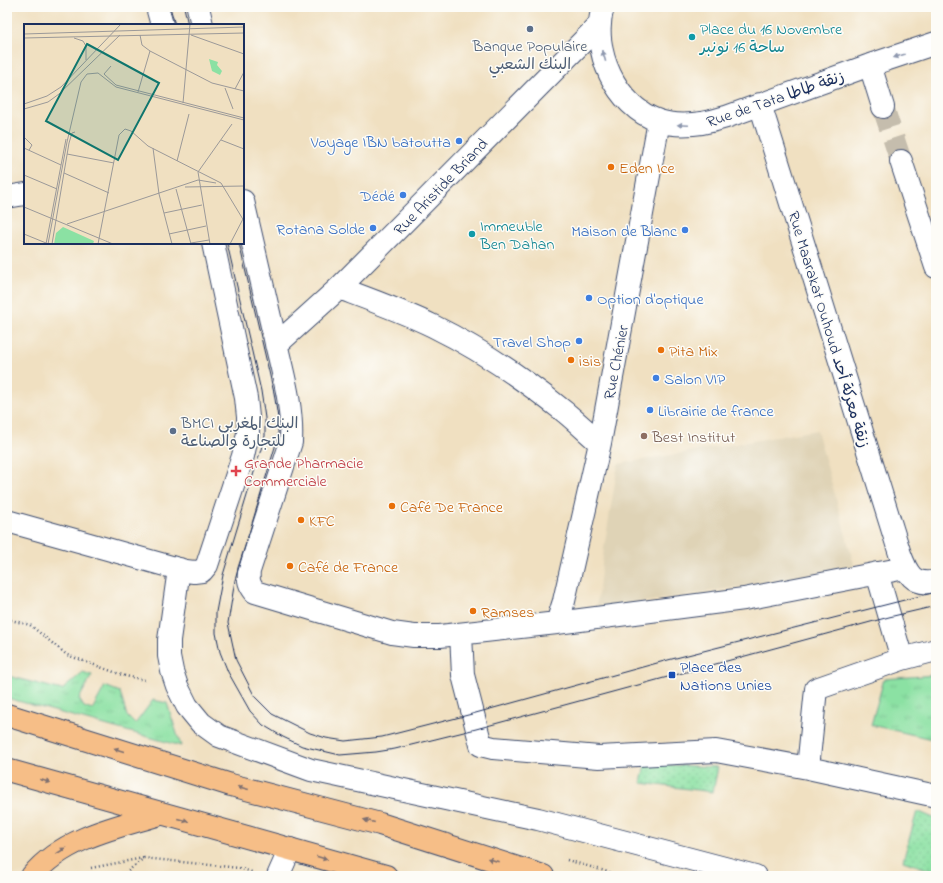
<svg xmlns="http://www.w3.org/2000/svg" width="943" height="883" viewBox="0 0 943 883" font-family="'Indie Flower','Playpen Sans Arabic',sans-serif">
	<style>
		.built { fill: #dfd3b6 }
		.grass { fill: url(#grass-tufts); stroke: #538880 }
		.garden { fill: url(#garden-dots); stroke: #538880 }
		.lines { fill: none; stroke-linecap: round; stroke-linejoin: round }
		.minor-tunnel { stroke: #c5bdad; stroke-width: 22; stroke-dasharray: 22 11; stroke-linecap: butt }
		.minor-casing { stroke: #3b4a6d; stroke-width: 24 }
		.major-casing { stroke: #3b4a6d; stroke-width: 24 }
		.path { stroke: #3b4a6d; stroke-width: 2.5; stroke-dasharray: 1 3; stroke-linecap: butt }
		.minor { stroke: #fff; stroke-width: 22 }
		.major { stroke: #f6be87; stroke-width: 22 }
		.tram { stroke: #1b2f5e; stroke-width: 1 }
		.oneway { fill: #8d97ae }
		.oneway2 { fill: #7e6f70 }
		.service-dot { fill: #5c6f8a; stroke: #fdfcf7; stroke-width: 1.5 }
		.culture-dot { fill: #0f9aa8; stroke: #fdfcf7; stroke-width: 1.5 }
		.shop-dot { fill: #3f7fe0; stroke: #fdfcf7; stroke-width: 1.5 }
		.food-dot { fill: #e8710a; stroke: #fdfcf7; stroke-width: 1.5 }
		.education-dot { fill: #8d6e63; stroke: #fdfcf7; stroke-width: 1.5 }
		.health-dot { fill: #e0444e; stroke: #fdfcf7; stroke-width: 1.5 }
		.transit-dot { fill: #1a4fb4; stroke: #fdfcf7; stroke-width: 1.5 }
		.labels { text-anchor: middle; stroke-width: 3; stroke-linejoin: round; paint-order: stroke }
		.culture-label { font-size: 16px; fill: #0d838f; stroke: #fdfcf7; text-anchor: start }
		.service-label { font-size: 16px; fill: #4e5e75; stroke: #fdfcf7 }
		.street-label { font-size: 16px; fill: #1b2f5e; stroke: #fdfcf7 }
		.shop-label { font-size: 16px; fill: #366cbe; stroke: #fdfcf7; text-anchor: end }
		.food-label { font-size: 16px; fill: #c56008; stroke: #fdfcf7; text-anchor: start }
		.education-label { font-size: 16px; fill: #785e54; stroke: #fdfcf7; text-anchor: start }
		.health-label { font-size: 16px; fill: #be3a42; stroke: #fdfcf7; text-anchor: start }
		.transit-label { font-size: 16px; fill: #164399; stroke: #fdfcf7; text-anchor: start }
		.inset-road { fill: none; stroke: #9b9999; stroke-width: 1 }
		.view { fill: #0f766e; fill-opacity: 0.15; stroke: #0f766e; stroke-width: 2 }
		.inset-edge { fill: none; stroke: #1b2f5e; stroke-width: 2 }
	</style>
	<defs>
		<pattern id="grass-tufts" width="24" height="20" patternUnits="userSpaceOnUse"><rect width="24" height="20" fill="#8be1a3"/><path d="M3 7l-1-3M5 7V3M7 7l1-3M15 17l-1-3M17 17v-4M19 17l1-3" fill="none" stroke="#77c18f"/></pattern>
		<pattern id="garden-dots" width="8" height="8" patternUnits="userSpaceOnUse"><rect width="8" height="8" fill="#8be1a3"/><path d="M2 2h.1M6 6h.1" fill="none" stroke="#77c18f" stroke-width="1.8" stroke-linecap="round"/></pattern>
	</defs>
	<rect width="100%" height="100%" fill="#fdfcf7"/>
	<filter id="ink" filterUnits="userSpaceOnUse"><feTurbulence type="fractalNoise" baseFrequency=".025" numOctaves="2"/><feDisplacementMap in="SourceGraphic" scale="8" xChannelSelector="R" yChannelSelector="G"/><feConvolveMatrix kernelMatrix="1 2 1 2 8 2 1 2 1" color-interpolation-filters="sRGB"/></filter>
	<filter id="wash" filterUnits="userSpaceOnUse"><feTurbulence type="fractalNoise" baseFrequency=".012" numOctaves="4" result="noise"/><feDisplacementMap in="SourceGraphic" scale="16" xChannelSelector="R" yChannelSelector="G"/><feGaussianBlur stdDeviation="0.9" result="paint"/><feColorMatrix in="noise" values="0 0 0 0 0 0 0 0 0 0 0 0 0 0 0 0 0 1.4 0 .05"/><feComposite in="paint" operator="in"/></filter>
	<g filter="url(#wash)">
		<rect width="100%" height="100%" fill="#f0e0c1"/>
		<path class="built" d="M817 430 855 568 596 610 604 548 618 464Z"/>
		<path class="grass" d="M83 672 92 675 79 699 84 707 92 710 105 686 120 692 127 716 135 724 153 700 167 703 181 746 7 698V677L8 676 62 690Z
			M934 675 936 691V740L871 725 884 679Z"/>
		<path class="garden" d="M645 764 718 767 713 792 641 783Z
			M917 811 936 819V872L903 861Z"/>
	</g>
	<g filter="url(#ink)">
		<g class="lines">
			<path class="minor-tunnel" d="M883 107 901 161"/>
			<g class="minor-casing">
				<path id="minor" d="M157 7 162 25
					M198 7 202 25
					M603 7C590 49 616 107 659 121 681 128 704 124 726 117L870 65 936 43
					M870 65 883 107
					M760 104 900 554C907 573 913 587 936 581
					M901 161 936 267
					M7 197 25 194
					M243 201C254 247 264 293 275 339 283 374 293 406 291 442L249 571C248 580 249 585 255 592L392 633 414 636H440L557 623 744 599 905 568
					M339 288C371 300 402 311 433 326 478 348 521 377 561 409 574 419 587 432 600 443
					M276 345 339 288 600 24
					M7 521 186 571 194 572 202 571 207 565 243 456 248 433V417L246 398 213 243
					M179 569 169 640V656L172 671 177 686 187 706 201 723 219 736 311 770 538 819 755 876
					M877 573 902 659
					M557 623 564 601 600 443 659 121
					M461 634 463 675 481 745 493 748 599 757 716 751 808 768 936 796
					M808 768 816 689 902 659 936 650
					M278 876 290 849"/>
			</g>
			<g class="major-casing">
				<path id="major" d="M7 715 231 785 380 824 543 876
					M7 770 386 876
					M32 876C63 838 116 827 161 814"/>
			</g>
			<path class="path" d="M7 619 30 625 67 655 125 676 145 680
				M567 860 622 876
				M91 868 143 858
				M122 876 144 858 239 868 252 872"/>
			<use href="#minor" class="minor"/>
			<use href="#major" class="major"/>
			<path class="tram" d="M170 7 175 25
				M184 7 188 25
				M227 243 261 391 265 418V436L223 575 216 612V633L220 652 228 672 250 711 263 725 283 737 302 746 340 755 376 752 395 749 476 729 889 617 936 606
				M239 243 274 393 278 418V437L235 580 228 623 236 660 255 697 272 714 310 733 326 738 345 741 382 737 472 714 668 660 936 592"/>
		</g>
		<defs><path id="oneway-solid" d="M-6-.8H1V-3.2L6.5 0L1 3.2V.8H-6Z"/></defs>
		<g class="oneway">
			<use href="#oneway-solid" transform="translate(604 56) rotate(-106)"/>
			<use href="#oneway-solid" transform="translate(899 56) rotate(162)"/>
			<use href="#oneway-solid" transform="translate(683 125) rotate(-177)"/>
		</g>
		<g class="oneway2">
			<use href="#oneway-solid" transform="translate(119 750) rotate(-163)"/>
			<use href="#oneway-solid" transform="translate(45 781) rotate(16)"/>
			<use href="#oneway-solid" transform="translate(243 788) rotate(-165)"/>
			<use href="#oneway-solid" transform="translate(183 820) rotate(15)"/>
			<use href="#oneway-solid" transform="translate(369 821) rotate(-165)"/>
			<use href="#oneway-solid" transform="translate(61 851) rotate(-32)"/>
			<use href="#oneway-solid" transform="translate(322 858) rotate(16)"/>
			<use href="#oneway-solid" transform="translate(493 860) rotate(-162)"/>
		</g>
	</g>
	<g class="service-dot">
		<circle cx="530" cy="29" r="4"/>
		<circle cx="173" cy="431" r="4"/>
	</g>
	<g class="culture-dot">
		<circle cx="692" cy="37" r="4"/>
		<circle cx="472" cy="234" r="4"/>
	</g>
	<g class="shop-dot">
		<circle cx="459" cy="141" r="4"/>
		<circle cx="403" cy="195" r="4"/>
		<circle cx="373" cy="228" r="4"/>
		<circle cx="685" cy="230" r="4"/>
		<circle cx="589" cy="298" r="4"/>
		<circle cx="579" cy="341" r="4"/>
		<circle cx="656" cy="378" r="4"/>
		<circle cx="650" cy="410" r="4"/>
	</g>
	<g class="food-dot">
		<circle cx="611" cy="167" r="4"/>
		<circle cx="661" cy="350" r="4"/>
		<circle cx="571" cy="360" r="4"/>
		<circle cx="392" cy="506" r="4"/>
		<circle cx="301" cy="520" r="4"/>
		<circle cx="290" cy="566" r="4"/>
		<circle cx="473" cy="611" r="4"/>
	</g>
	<circle class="education-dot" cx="644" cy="436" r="4"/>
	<path class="health-dot" d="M234 465h4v4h4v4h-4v4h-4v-4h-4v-4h4z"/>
	<rect class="transit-dot" x="668" y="671" width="8" height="8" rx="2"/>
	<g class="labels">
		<g class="culture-label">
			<text x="700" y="34">Place du 16 Novembre<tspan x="700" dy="18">ساحة 16 نونبر</tspan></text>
			<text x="480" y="231">Immeuble<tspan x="480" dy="18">Ben Dahan</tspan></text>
		</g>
		<g class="service-label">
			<text x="530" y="51">Banque Populaire<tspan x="530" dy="18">البنك الشعبي</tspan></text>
			<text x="181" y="428" text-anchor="start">BMCI البنك المغربي<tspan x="181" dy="18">للتجارة والصناعة</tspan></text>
		</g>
		<g class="street-label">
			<text transform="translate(775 98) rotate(-19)" y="6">Rue de Tata زنقة طاطا</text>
			<text transform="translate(440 186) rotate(-46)" y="6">Rue Aristide Briand</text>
			<text transform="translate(830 329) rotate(73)" y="6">Rue Maarakat Ouhoud زنقة معركة أحد</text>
			<text transform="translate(615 362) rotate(-79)" y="6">Rue Chénier</text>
		</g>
		<g class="shop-label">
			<text x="451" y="147">Voyage IBN batoutta</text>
			<text x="395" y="201">Dédé</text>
			<text x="365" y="234">Rotana Solde</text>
			<text x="677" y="236">Maison de Blanc</text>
			<text x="597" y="304" text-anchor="start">Option d'optique</text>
			<text x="571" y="347">Travel Shop</text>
			<text x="664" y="384" text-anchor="start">Salon VIP</text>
			<text x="658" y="416" text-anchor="start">Librairie de france</text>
		</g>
		<g class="food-label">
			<text x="619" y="173">Eden Ice</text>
			<text x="669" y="356">Pita Mix</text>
			<text x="579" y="366">isis</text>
			<text x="400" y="512">Café De France</text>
			<text x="309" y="526">KFC</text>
			<text x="298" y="572">Café de France</text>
			<text x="481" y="617">Ramses</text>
		</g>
		<g class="education-label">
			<text x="652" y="442">Best Institut</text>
		</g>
		<g class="health-label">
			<text x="244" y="468">Grande Pharmacie<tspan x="244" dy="18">Commerciale</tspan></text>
		</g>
		<g class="transit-label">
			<text x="680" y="672">Place des<tspan x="680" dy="18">Nations Unies</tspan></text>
		</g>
	</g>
	<g transform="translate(24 24)">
		<rect width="220" height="220" fill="#f0e0c1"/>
		<path d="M185 35 194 38 193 41 198 47 196 51 188 47ZM39 203 70 217 69 220H30L32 209Z" fill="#8be1a3"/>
		<path class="inset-road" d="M0 10 220 3M116 11 118 21 126 27 188 59 220 67M167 11 220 30M0 14 220 9M50 14 59 17 62 22V36M87 42 80 50 92 61 220 94M201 64 209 85M211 65 220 48M114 68 126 27M159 79 166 0M0 80 23 72 37 63 97 0M0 85 24 78 35 70 96 11M0 113 8 121 5 126M197 116 220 125M0 124 37 141M129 124 135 170 148 220M43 130 90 139M153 137 165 90M174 148 186 220M174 148 208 100M40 149 85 169M0 151 33 165M161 163 220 162M152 165 167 220M0 183 89 220M140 189 178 181M27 194 42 115M32 196 45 119 48 109 51 108M43 200 174 156 192 159M0 210 22 219M145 210 182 202M167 219 185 216M22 220 27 194M24 220 43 118 57 58 63 50 74 49 92 63 220 96M28 220 32 196M74 220 95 111 101 105 107 107 124 122 197 159 220 197M206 220 220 193"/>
		<path class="view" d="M63 20 135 59 94 136 22 97Z"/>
		<rect width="220" height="220" class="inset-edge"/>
	</g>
	<rect width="943" height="883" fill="none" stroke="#fdfcf7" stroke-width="24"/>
</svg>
